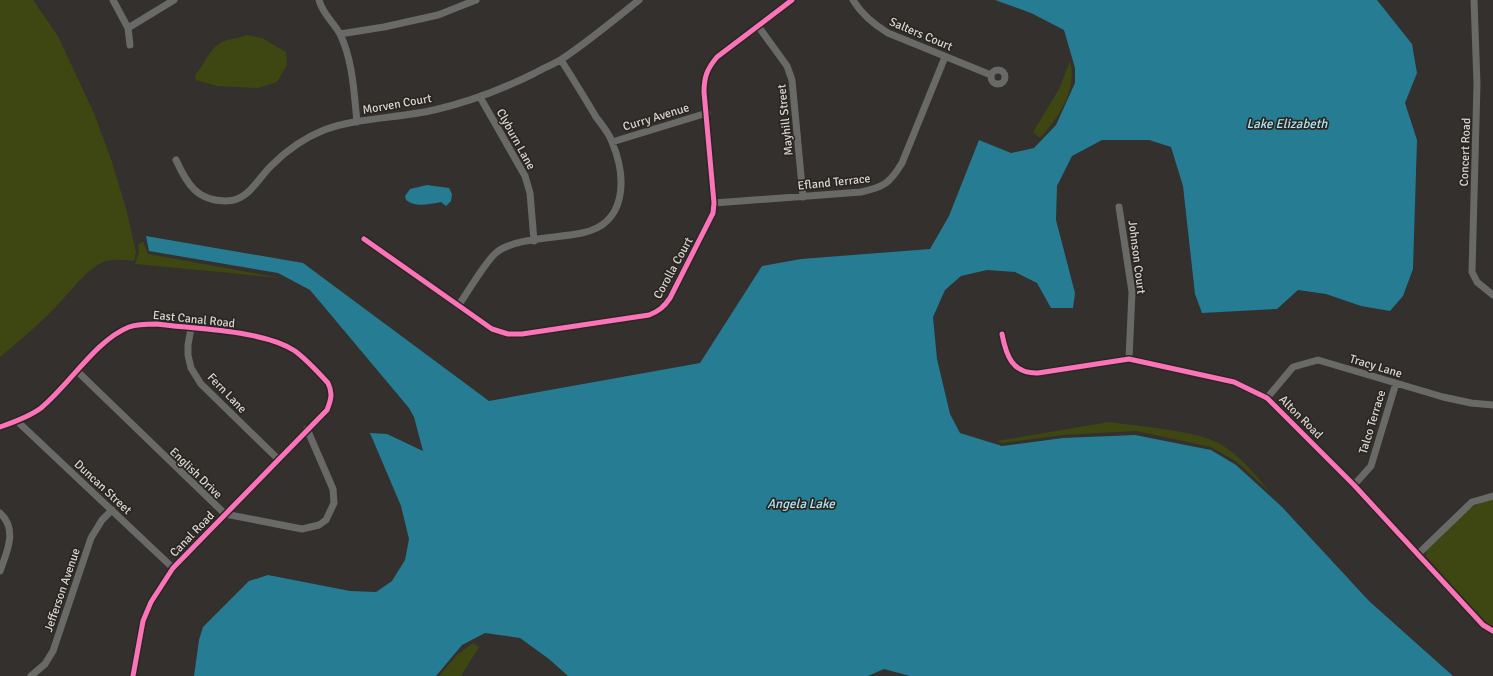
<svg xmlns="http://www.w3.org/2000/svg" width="1493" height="676" viewBox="0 0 1493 676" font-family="Signika,sans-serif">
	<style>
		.green { fill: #3e4711 }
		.water { fill: #257c93 }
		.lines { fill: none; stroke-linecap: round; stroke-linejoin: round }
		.minor { stroke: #696968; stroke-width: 7 }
		.cycleway-casing { stroke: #2b2621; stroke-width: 8 }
		.cycleway { stroke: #fb73b8; stroke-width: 5 }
		.labels { text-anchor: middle; stroke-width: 3.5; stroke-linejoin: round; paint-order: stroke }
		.street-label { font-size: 12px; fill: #d8d5d2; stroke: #2b2621 }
		.water-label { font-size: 13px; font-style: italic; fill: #aee3f3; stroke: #2b2621 }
	</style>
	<rect width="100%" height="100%" fill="#33302d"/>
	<path class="green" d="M0 0H33L58 36 94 113 112 162 127 212 136 252 134 261C124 260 110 258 101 263 85 272 75 286 63 299 44 320 22 339 0 357Z
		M247 35 262 38 286 52 287 65 277 82 258 88 217 86 196 80 195 75C205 65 209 48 222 42 229 39 239 38 247 35Z
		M1070 61C1078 89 1058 119 1040 138L1033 132 1059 89Z
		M143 241 148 254 281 278 135 264 139 252 138 245Z
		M1109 422C1137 426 1189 430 1214 441 1238 452 1255 475 1272 494L1237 462 1211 447 1136 431 1063 435 1003 443 997 441Z
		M1493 500V628L1484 621 1426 556 1427 549 1469 509 1481 502Z
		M473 643 479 647 461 676H439L457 655Z"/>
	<path class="water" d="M995 0H1377L1412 44 1417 73 1405 103 1417 140 1413 269 1403 296 1390 311 1361 306 1326 294 1298 290 1277 309 1202 313 1195 294 1183 186 1171 147 1149 140H1102L1072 156 1057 186 1056 220 1075 293 1073 308H1051L1037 283 1015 272 987 270 961 276 945 290 933 317 937 359 950 414 960 433 1002 446 1063 438 1135 435 1211 450 1236 465 1282 507 1369 601 1453 676H910L884 669 868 676H568L549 659 520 638 485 633 462 645 436 676H194L199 640 203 627 249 581 268 575 350 591 376 592 392 581 405 560 409 539 401 506 370 433 387 434 423 451 414 417 409 408 310 290 278 273 149 251 146 236 303 263 489 401 700 363 762 266 801 259 930 249 949 216 979 140 1011 153 1034 148 1056 125 1075 83V68L1064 30 1031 13Z
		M427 185 449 188 452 194 451 201 446 206 441 202C429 204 416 208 406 200L405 196 410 189Z"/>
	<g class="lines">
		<path class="minor" d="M113 0 128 28 130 45
			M319 0C322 13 334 23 340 34 353 61 354 93 357 122
			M853 0C862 15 873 24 888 33L991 75
			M1474 0 1477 84 1472 272 1477 282 1493 295
			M758 26 787 66 792 80 803 197
			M128 28 174 0
			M340 34 384 27 438 15 476 0
			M991 77a7 7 0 1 1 14 0a7 7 0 1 1-14 0Z
			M480 97 525 176 530 193 534 241
			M612 142 707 113
			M176 160C187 184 197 201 226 201 249 201 257 179 272 165 287 150 304 138 324 130 354 118 400 118 434 110 469 102 503 89 535 73 544 68 554 64 562 59 589 41 614 20 639 0
			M714 203 861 192C884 187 890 183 902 163L945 57
			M1119 207 1132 292 1129 359
			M364 239 492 329 508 334H522L649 315C659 311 664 307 670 298L713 213 714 203 704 92C704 77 707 69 717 57L792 0
			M458 306C467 294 486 260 497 252 514 238 559 238 582 233 627 224 627 178 612 142 609 133 602 125 596 117 585 98 573 79 561 60
			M191 328 188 345V355L191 368 201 384 278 459
			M1002 334C1006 355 1012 374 1038 373L1129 359 1234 382 1267 398 1354 485 1483 625 1493 631
			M77 371 225 514 302 529 319 525 326 520 334 503 333 489 307 429
			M1267 398 1293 367 1318 360 1443 397 1471 403 1493 405
			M17 421 173 568
			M0 427C14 422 29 417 41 408 70 384 96 340 129 327 138 324 147 324 156 324 194 329 264 330 295 351 307 360 318 372 328 383 333 393 331 400 327 410L173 568 151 602 143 621 133 676
			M1354 485 1371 466 1396 383
			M0 513C18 529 7 552 0 571
			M1418 554 1472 502 1493 496
			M31 676 45 664 53 651 91 538 102 520 112 510"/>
		<g class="cycleway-casing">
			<path id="cycleway" d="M364 239 492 329 508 334H522L649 315C659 311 664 307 670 298L713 213 714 203 704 92C704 77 707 69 717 57L792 0
				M1002 334C1006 355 1012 374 1038 373L1129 359 1234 382 1267 398 1354 485 1483 625 1493 631
				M0 427C14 422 29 417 41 408 70 384 96 340 129 327 138 324 147 324 156 324 194 329 264 330 295 351 307 360 318 372 328 383 333 393 331 400 327 410L173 568 151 602 143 621 133 676"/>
		</g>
		<use href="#cycleway" class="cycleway"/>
	</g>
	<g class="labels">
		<g class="street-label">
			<text transform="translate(921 34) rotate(23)" y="4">Salters Court</text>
			<text transform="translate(397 104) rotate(-10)" y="4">Morven Court</text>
			<text transform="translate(656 117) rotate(-17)" y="4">Curry Avenue</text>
			<text transform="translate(785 120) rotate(-96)" y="4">Mayhill Street</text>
			<text transform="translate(516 139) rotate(61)" y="4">Clyburn Lane</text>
			<text transform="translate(1465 152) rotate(-88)" y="4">Concert Road</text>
			<text transform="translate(834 182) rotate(-6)" y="4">Efland Terrace</text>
			<text transform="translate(1137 257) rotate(83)" y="4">Johnson Court</text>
			<text transform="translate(673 268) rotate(-61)" y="4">Corolla Court</text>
			<text transform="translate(194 319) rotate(6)" y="4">East Canal Road</text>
			<text transform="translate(1376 366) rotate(17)" y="4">Tracy Lane</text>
			<text transform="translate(227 393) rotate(46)" y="4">Fern Lane</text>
			<text transform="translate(1301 417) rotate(45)" y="4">Alton Road</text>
			<text transform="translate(1372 422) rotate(-73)" y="4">Talco Terrace</text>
			<text transform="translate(196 473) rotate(44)" y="4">English Drive</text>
			<text transform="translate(103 487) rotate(43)" y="4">Duncan Street</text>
			<text transform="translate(192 534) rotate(-46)" y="4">Canal Road</text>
			<text transform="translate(62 590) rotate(-71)" y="4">Jefferson Avenue</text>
		</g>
		<g class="water-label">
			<text x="1287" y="128">Lake Elizabeth</text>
			<text x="801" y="508">Angela Lake</text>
		</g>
	</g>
</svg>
